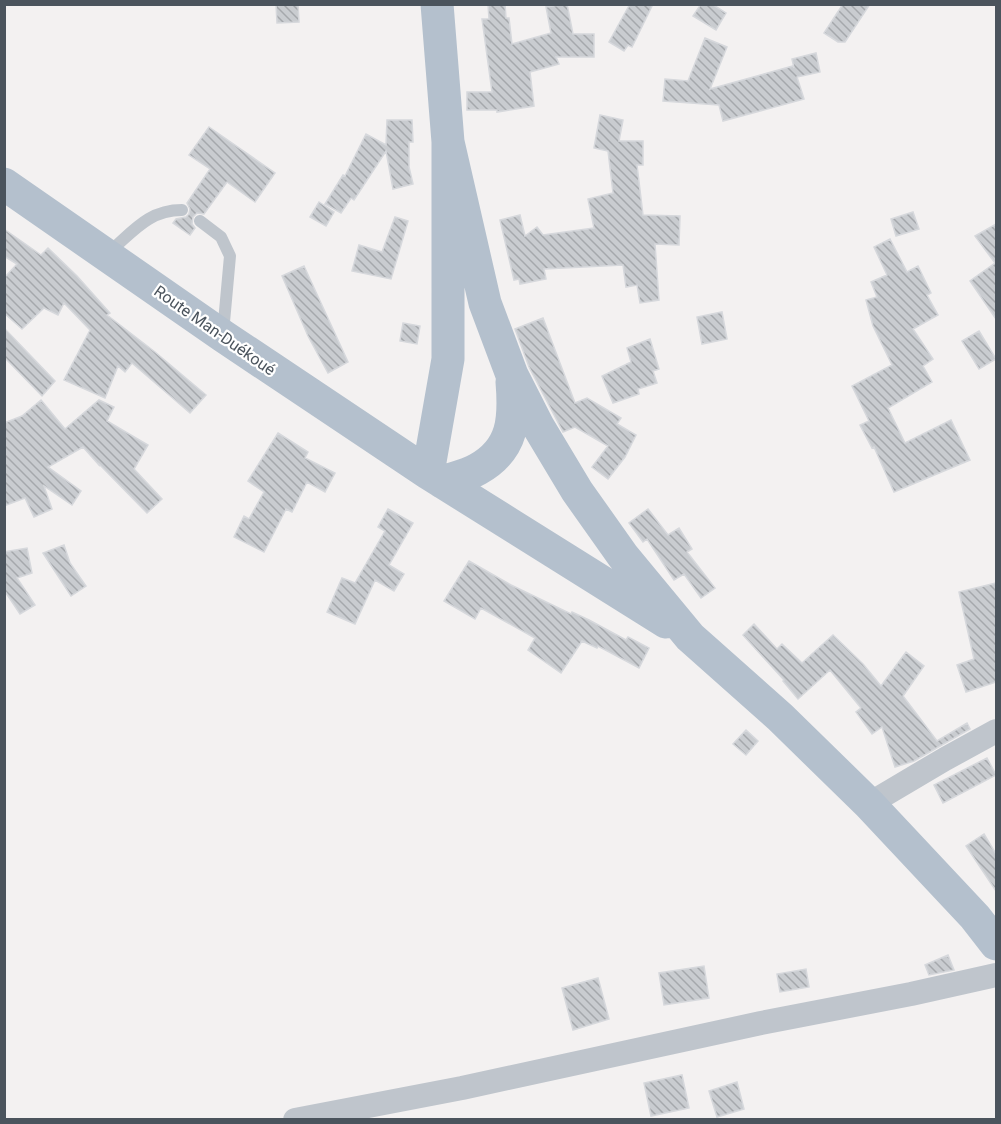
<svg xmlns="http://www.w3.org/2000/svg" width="1001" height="1124" viewBox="0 0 1001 1124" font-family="Roboto,sans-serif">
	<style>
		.building { fill: url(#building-back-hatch); stroke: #d6d8dc; stroke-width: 1.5 }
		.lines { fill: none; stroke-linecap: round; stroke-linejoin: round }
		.lane { stroke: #bfc5cc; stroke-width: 12 }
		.street { stroke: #bfc5cc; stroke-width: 24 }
		.primary { stroke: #b4c0cd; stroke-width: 33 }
		.labels { text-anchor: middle; stroke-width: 4.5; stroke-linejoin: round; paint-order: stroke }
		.street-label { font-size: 16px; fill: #4b545d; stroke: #fff }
	</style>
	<defs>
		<pattern id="building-back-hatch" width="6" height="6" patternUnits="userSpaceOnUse" patternTransform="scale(1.5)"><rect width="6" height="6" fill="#c9ccd0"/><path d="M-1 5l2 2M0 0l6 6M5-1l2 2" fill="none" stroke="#a5a8ac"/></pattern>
	</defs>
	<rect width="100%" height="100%" fill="#f3f1f1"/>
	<path class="building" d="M276 4H298L299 22 277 23Z
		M488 4H505L506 18H509L512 44 551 33 546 7 567 4 573 34H594V57H556L559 64 530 72 534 106 497 112V110H467V92H492L482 19H489Z
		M630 4H653L632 47 628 45 624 51 609 42Z
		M701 4H712L726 13 716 30 693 16Z
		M843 4H870L845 42H838L824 33Z
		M705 38 727 47 710 89 793 66 794 68 792 59 816 53 820 72 797 77 804 99 723 121 719 105 663 101 665 79 688 81Z
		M600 115 623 120 619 141H643V165H637L643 215 680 216 679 245 655 244 659 300 640 303 637 285 626 287 623 265 544 269 546 279 520 284 519 279 514 280 500 220 520 215 525 236 537 227 543 235 594 228 588 199 613 193 608 151 594 148Z
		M387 120H412L413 142H409V167L413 184 393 189 386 151 354 200 351 198 341 213 325 204 343 175 345 176 366 134 386 145Z
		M209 127 275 173 255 202 227 182 204 214 197 213 193 217 192 224 195 228 190 235 173 223 176 219 186 217 189 214 190 209 187 203 210 169 189 155Z
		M319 202 334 212 326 226 310 217Z
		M913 212 919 229 896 236 891 219Z
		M395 217 408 221 391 279 352 271 359 245 382 252Z
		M996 224V319L970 281 995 263 975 236Z
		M4 229 41 255 48 248 77 276 110 313 107 315 155 352 206 395 190 413 132 363 125 372 118 366 105 398 64 380 90 330 64 303 58 315 44 308 22 329 4 313V278L17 264 4 256Z
		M890 239 907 272 918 266 931 293 927 295 938 315 913 329 933 359 923 366 932 382 888 408 905 443 951 420 970 460 894 492 874 447 872 448 860 425 869 421 852 386 892 365 873 326 866 300 877 297 871 282 887 275 874 247Z
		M304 266 348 362 328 373 308 336 282 276Z
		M722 312 727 339 702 344 697 317Z
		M543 318 575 403 587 398 621 418 617 424 636 435 625 457 608 479 592 467 608 446 575 427 563 432 529 367 515 329Z
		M403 323 420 326 417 344 400 341Z
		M4 328 55 381 42 396 4 357Z
		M979 331 996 359 979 369 962 341Z
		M650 339 659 369 653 371 657 383 638 389 639 394 613 403 602 376 631 362 627 348Z
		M41 400 65 429 99 400 114 407 107 421 148 445 134 469 162 499 147 513 99 464V465L83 447 48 467 81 491 72 505 44 486 52 509 34 517 25 498 4 506V423L22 416Z
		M278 433 308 452 305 458 335 473 325 492 307 482 292 512 286 509 264 552 234 537 244 516 249 519 264 492 248 481Z
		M388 509 413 523 389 565 404 574 394 591 375 580 355 624 327 612 342 578 355 583 385 531 378 527Z
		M648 509 668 535 679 528 692 549 687 552 715 588 701 598 684 574 674 580 647 539 643 542 629 523Z
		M64 545 70 563 86 586 71 596 43 553Z
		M27 548 32 573 17 578 35 605 20 614 4 590V552Z
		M469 561 511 585 571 614 572 612 589 620 626 640 628 637 649 648 639 668 598 646 597 648 582 641 561 673 528 650 535 638 481 608 475 619 444 601Z
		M996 583V682L966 692 957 665 974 659 959 592Z
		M754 624 777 649 782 644 802 663 833 635 863 664 881 686 906 652 924 666 903 696 937 741 967 723 970 729 914 761 895 767 882 727 872 734 856 712 861 708 830 670 798 699 783 681 784 680 743 635Z
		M746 730 758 741 746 755 733 744Z
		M987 758 996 775 943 803 934 785Z
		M984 834 996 854V891L966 846Z
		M948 955 954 970 929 975 925 965Z
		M704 966 709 998 664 1005 659 973Z
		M806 969 809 987 780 992 777 974Z
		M598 978 609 1019 573 1030 562 988Z
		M682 1075 689 1108 651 1116 644 1083Z
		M737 1082 744 1109 717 1117 709 1091Z"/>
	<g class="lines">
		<path class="lane" d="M200 221 221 237 230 256 223 333
			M108 253C133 232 148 210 182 210"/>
		<path class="street" d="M869 804 945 759 996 731
			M295 1120 462 1088 761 1023 911 994 996 975"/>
		<path class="primary" d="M448 142 485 303 512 375 538 426 577 491 623 556 690 637 780 717 869 804 975 917 996 944
			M4 184 223 336 428 473 666 622
			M428 473 448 359V142L437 4
			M442 482C454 478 468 475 478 469 514 449 515 418 512 382"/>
	</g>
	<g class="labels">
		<g class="street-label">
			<text transform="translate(215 330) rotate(35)" y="6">Route Man-Duékoué</text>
		</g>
	</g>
	<rect width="1001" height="1124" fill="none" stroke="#4b545d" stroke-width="12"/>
</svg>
